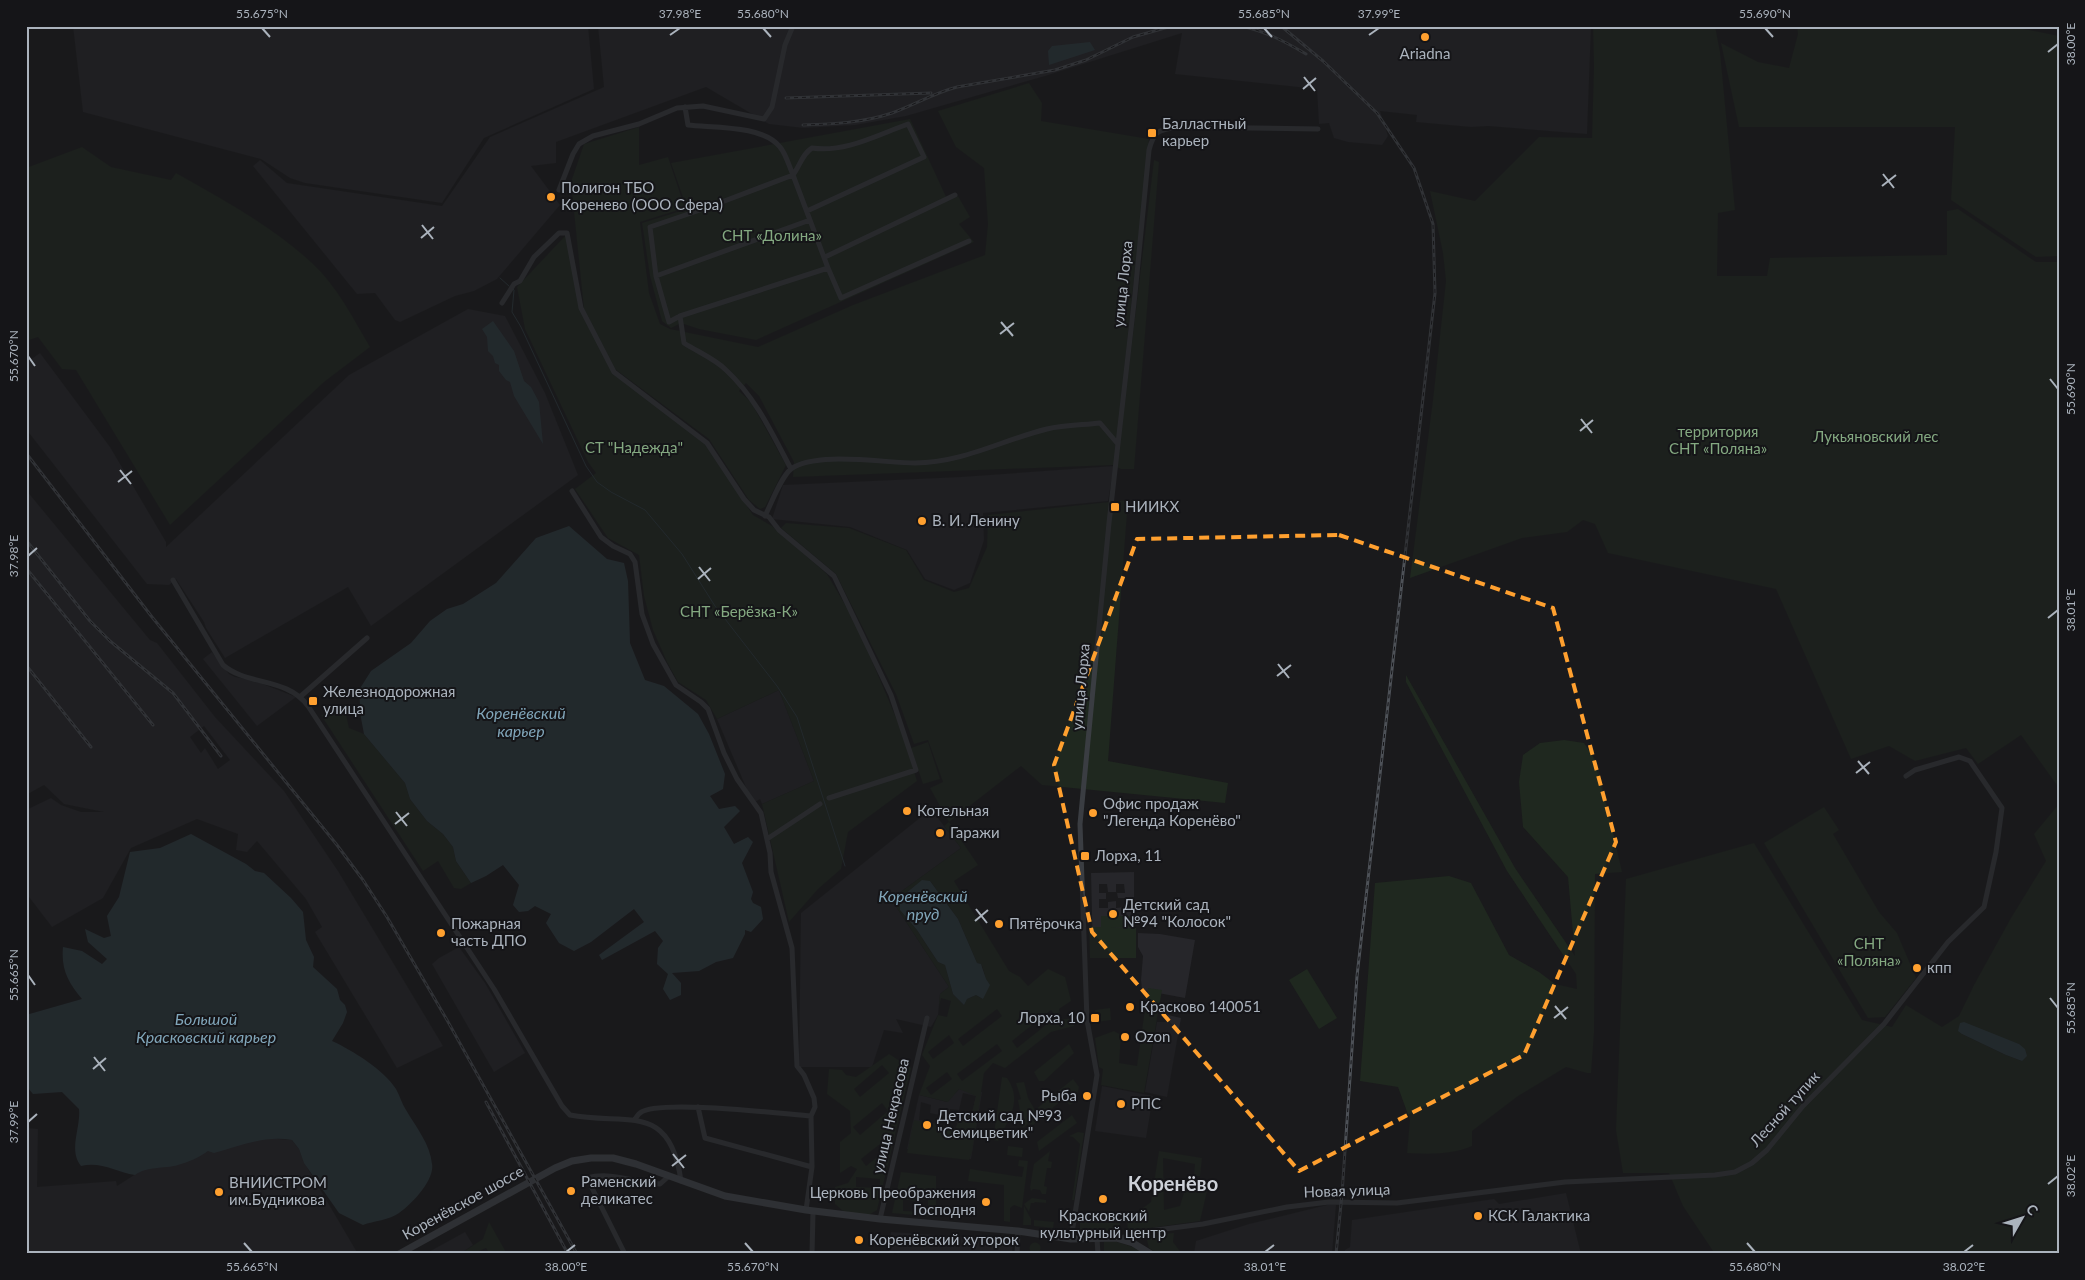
<svg xmlns="http://www.w3.org/2000/svg" width="2085" height="1280" viewBox="0 0 2085 1280" font-family="Lato,sans-serif">
	<style>
		.built { fill: #26262a; fill-rule: evenodd }
		.green { fill: #1f281f; fill-rule: evenodd }
		.water { fill: #2e3c42 }
		.lines { fill: none; stroke-linecap: round; stroke-linejoin: round }
		.stream { stroke: #2e3c42; stroke-width: 1 }
		.minor { stroke: #3a3d42; stroke-width: 5 }
		.secondary { stroke: #484c52; stroke-width: 7 }
		.rail-casing { stroke: #4d5157; stroke-width: 3 }
		.rail { stroke: #151518; stroke-width: 1; stroke-dasharray: 4; stroke-linecap: butt }
		.marked { fill: none; stroke: #ffa02f; stroke-width: 4; stroke-dasharray: 10 6; stroke-linejoin: round }
		.ticks { fill: none; stroke: #abb3bd; stroke-width: 2 }
		.poi-dot { fill: #ffa02f; stroke: #151518; stroke-width: 2 }
		.labels { text-anchor: middle; stroke-width: 4; stroke-linejoin: round; paint-order: stroke }
		.poi-label { font-size: 15px; fill: #abb3bd; stroke: #151518; text-anchor: start }
		.park-label { font-size: 15px; fill: #84a981; stroke: #151518 }
		.street-label { font-size: 15px; fill: #abb3bd; stroke: #151518 }
		.water-label { font-size: 16px; font-style: italic; fill: #81a6ba; stroke: #151518 }
		.district-label { font-size: 20px; font-weight: bold; fill: #cdd1d8; stroke: #151518 }
		.neatline { fill: none; stroke: #abb3bd; stroke-width: 2 }
		.ticks-label { font-size: 12px; text-anchor: middle; fill: #abb3bd }
	</style>
	<rect width="100%" height="100%" fill="#1a1a1c"/>
	<path class="built" d="M73 26H588L594 89 484 138 442 203 305 183 290 178 261 159 83 112Z
		M598 26H1591L1587 134 1488 126 1471 127 1416 122 1417 115 1380 111 1388 136 1382 145 1348 142 1334 138 1329 123 1319 124 1317 89 1175 74 1182 33 1045 76 906 116 855 125 804 128 769 124 706 87 556 142V163L531 166 560 205 497 279 474 291 455 296 400 322 395 320 375 293 357 294 253 166 260 160 287 183 442 206 490 137 604 87Z
		M468 309 505 316 545 393 578 475 371 626 348 587 225 658 206 628 204 622 176 579 169 585 147 584 26 429V363L40 353 110 447 166 542V547L349 375Z
		M1114 466 1108 501 983 513 984 540 970 583 954 590 925 579 907 550 850 527 772 519 783 485 961 477Z
		M26 490 150 640 157 643 215 717 284 791 338 871 443 1046 397 1068 315 932 322 927 306 899 257 841 247 852 236 850 238 834 197 819 131 848 103 898 52 927 26 893V810L51 798 61 805 81 812H104L64 804 44 785 26 795ZM204 726 230 760 218 769 205 748 201 753 190 737Z
		M212 652 229 674 235 677 253 680 296 697 257 726 203 659Z
		M779 690 814 781 762 804 760 799 755 802 748 792 717 719Z
		M931 809 961 848 891 899 949 987 940 994 938 1015 931 1027 896 1019 903 1033 884 1030 872 1067H799L801 913Z
		M1134 872V957H1093L1091 873ZM1099 884H1107L1108 892H1116V884H1124L1125 893H1117L1118 898H1125V907L1116 908V901L1108 902V908H1099V899H1106V893H1099Z
		M1138 933 1160 934 1195 940 1185 998 1142 990 1141 980 1143 956 1138 947Z
		M459 947 485 983 525 1053 494 1072 432 964 439 958Z
		M1168 1015 1181 1018 1167 1097 1145 1092 1157 1022H1167Z
		M1102 1086 1153 1096 1146 1138 1095 1131Z
		M959 1089 982 1092 971 1159 907 1149 919 1095 947 1102ZM963 1093 976 1096 972 1113 961 1111 956 1128 919 1120 921 1102 931 1105 930 1113 949 1117 950 1109 959 1110Z
		M26 1128 38 1129 37 1187 116 1181 117 1186 142 1170 208 1151 265 1138 292 1140 299 1149 304 1162 358 1254H26Z
		M1566 1193 1581 1254H1344L1345 1250 1350 1247 1352 1220 1494 1199 1499 1204Z
		M1327 1205H1336L1332 1254H1194L1196 1241 1249 1224Z
		M465 1232 473 1245 460 1254H425Z
		M891 1232 1013 1240 1012 1254H889Z"/>
	<path class="green" d="M1593 26H1715L1720 52 1735 210 1718 213 1717 276H1767L1770 258 1947 255V211L1958 209 2036 262H2059V788L2021 735 1978 764 1966 748 1915 761 1889 746 1851 759 1776 589 1608 553 1595 524 1583 520 1567 532 1522 538 1410 578 1433 400 1446 281 1443 253 1430 191 1475 201 1539 137 1592 138 1594 66Z
		M1797 26H2010L2059 36V256L2036 257 1951 200 1955 127H1739L1721 43 1758 62 1789 68 1798 34Z
		M1029 83 1042 103 1041 121 1149 139 1114 465 793 477 794 462 759 396 746 383 739 391 751 402 786 465 765 507 760 509 749 500 709 439 615 369 584 309 571 182 584 144 639 127V165L668 157 685 208 640 222 649 293 660 324 670 329 758 347 853 305 985 255 988 224 984 168 956 147 938 111Z
		M910 119 948 201 958 196 970 217 959 224 974 242 756 340 699 329 681 323 671 328 662 321 650 276 642 223 687 209 671 163Z
		M82 147 111 167 171 180 176 173C224 200 272 226 312 263 337 286 353 318 370 347L324 382 170 525 76 370 62 369 38 337 26 341V168Z
		M1154 160 1159 162 1134 469H1121L1117 467Z
		M566 235 579 307 612 372 706 445 753 515 772 526 827 574 850 613 869 654 900 727 917 781 848 832 841 869 818 889 789 922 762 804 814 781 779 690 717 719 706 700 678 682 667 662 653 630 644 596 639 555 608 538 575 489 596 473 588 462 525 329 517 287Z
		M1128 500 1108 761 1228 783 1225 803 1042 785 1021 766 949 822 978 865 954 881 1009 971 1020 977 1028 986 1048 969 1065 977 1071 1001 1059 1009 1061 1019H1074V1026L1051 1032 1005 1068 993 1063 984 1073 972 1152 969 1160 907 1153 914 1120 956 1128 961 1111 972 1113 976 1096 959 1089 948 1102 919 1095 930 1066 922 1055 938 1015 947 1017 951 1001 941 998 939 1007 940 994 949 987 891 899 961 848 944 826 949 822 930 788 943 782 928 740 914 744 896 694 836 574 781 528 786 523 849 528 906 550 924 580 954 592 969 588 987 547 988 515ZM930 881 958 919 977 963 981 964C987 975 985 987 983 999L976 995 967 999 964 1005 953 994 945 965 938 962 917 930 900 910ZM997 1009 1002 1016 963 1046 958 1039ZM1051 1010 1056 1017 1017 1048 1012 1041ZM949 1035 954 1043 933 1059 928 1052ZM997 1044 1002 1051 962 1081 957 1074ZM947 1072 952 1079 931 1095 926 1088Z
		M1406 675 1515 868 1575 956 1568 877 1523 827 1519 782 1523 755 1540 743 1564 740 1584 743 1597 762 1622 872 1595 874 1594 1033 1591 1073H1587L1566 1067 1518 1096 1472 1131V1146C1453 1155 1428 1154 1407 1153L1410 1120 1398 1087 1360 1081 1375 883 1449 876 1471 883 1509 955 1539 972 1555 984 1577 989 1576 974 1507 871 1406 682Z
		M345 710 349 728 364 734 405 783 410 799 427 821 443 834 453 847 456 861 471 883 461 889 454 888 438 861 423 871 321 715Z
		M928 742 940 779 923 784 911 748Z
		M2059 804V1254H1715L1683 1206 1669 1173H1623L1616 1130 1626 879 1754 843 1862 1020 1892 1027 1906 1005 1942 1027 1959 1016 1974 985 2011 918 2046 861 2034 834ZM1962 1034 1994 1035 2019 1044 2022 1061 2006 1055Z
		M1824 807 1839 830 1833 834 1879 912 1897 933 1916 978 1885 1017 1868 1018 1764 843Z
		M1101 916H1130V927H1111L1136 928V958H1090L1089 927H1101Z
		M1307 969 1337 1018 1319 1029 1289 980Z
		M1148 988 1162 990 1144 1093 1101 1085 1103 1069 1099 1067 1095 1038 1114 1031 1121 1035 1119 1063 1137 1066Z
		M1110 1008 1111 1020 1096 1022 1095 1010Z
		M1069 1044 1074 1053 1044 1081H1039L1034 1072Z
		M889 1054 911 1068 877 1210 867 1216 843 1211 835 1204V1187L848 1183 857 1169 851 1166 840 1173V1142L851 1133 850 1111 827 1094 829 1069 842 1070 846 1075 856 1077ZM882 1065 889 1073 860 1097 854 1089ZM882 1103 888 1111 860 1135 853 1127ZM880 1144 885 1151 866 1166 861 1159ZM856 1177 880 1179V1188L856 1187Z
		M1002 1077 1007 1078C1023 1101 1009 1118 998 1141L993 1140Z
		M1073 1079 1079 1087 1076 1101 1070 1105 1063 1099 1033 1125 1029 1123 1034 1118 1023 1128 1018 1100 1021 1099 1016 1083 1024 1082 1028 1098 1035 1110Z
		M1072 1115 1077 1123 1039 1151 1037 1142Z
		M1078 1132 1084 1133 1074 1200H1072L1080 1144 1073 1137 1069 1136Z
		M1008 1146 1023 1148 1022 1157 1007 1155Z
		M1050 1151 1048 1161 1052 1162 1051 1168H1047L1044 1186 1047 1187 1046 1194H1042L1040 1190 1033 1189 1031 1191 1030 1187 1034 1164Z
		M1159 1151 1202 1158 1200 1176H1194L1195 1164 1163 1158 1164 1210 1180 1206 1185 1189 1207 1191 1200 1221 1128 1231 1127 1220 1151 1202Z
		M1019 1160 1028 1161 1022 1208 1014 1205 1010 1208V1222L1004 1221V1185L968 1181 970 1169 1022 1177 1024 1167 1018 1166Z
		M901 1172 936 1176V1217L892 1213ZM903 1199 920 1202 921 1200H928V1212L903 1211Z
		M1032 1198 1046 1200V1203L1035 1202 1034 1203H1031L1029 1212 1024 1204Z
		M1024 1206 1031 1219V1225H1023Z
		M1034 1220 1054 1222 1053 1228 1034 1226Z
		M1080 1220H1085L1090 1223H1120V1232L1080 1234Z
		M489 1222 507 1254H490L486 1248 472 1254H460L483 1239Z
		M1174 1233 1173 1242 1182 1254H1158L1149 1248 1147 1240 1150 1235Z
		M1114 1241 1133 1247 1145 1254H1104V1242Z
		M1029.5 1248a5.5 5.5 0 1 1 11 0a5.5 5.5 0 1 1-11 0Z"/>
	<path class="water" d="M1090 42 1095 50 1049 65 1048 51 1052 46Z
		M493 321 514 351 524 381 531 387 539 402 543 444 514 396 510 382 506 380 499 371V365L495 363 493 356 488 351 487 337 482 329Z
		M569 526 607 559 624 563 628 581 630 643 645 680 664 686 698 714 709 734 725 774 723 789 710 796 719 809 735 806 740 811 724 827 734 844 748 837 753 842 742 863 753 892 751 899 753 903 761 907 763 919 751 932 745 930V934L733 958 716 962 699 971 672 973 681 983V995L670 1000 663 989 668 974 657 964 658 948 663 941 655 931 602 960 599 955 644 922 634 909 591 942 574 951 559 943 546 923 551 914 535 906 528 911 519 912 513 905 519 885 503 865 486 876 471 883 456 861 453 847 443 834 427 821 410 799 405 783 364 734 361 718 359 690 371 671 411 643 430 621 447 609 463 604 496 583 536 538Z
		M191 834 246 864 255 871 264 873 291 898 303 912 306 940 314 957 313 967 337 989 340 1000 345 1005 347 1012 343 1023 332 1041C352 1050 384 1070 396 1089 400 1096 402 1104 406 1110 416 1127 430 1144 432 1164 435 1180 411 1205 399 1213 390 1220 373 1221 363 1225L339 1213 304 1163 299 1149 292 1140C265 1135 240 1146 214 1153L208 1151C198 1158 189 1162 178 1165 164 1169 147 1166 135 1175 117 1172 100 1161 81 1166 68 1150 81 1128 79 1109L62 1092 33 1094 28 1088 26 1015 82 999C68 982 61 970 63 947L82 951 102 964 107 959 88 942 85 929 104 938 111 936 107 916 119 897 130 852 160 848Z
		M922 880 930 881 958 919 977 963 981 964 986 979 990 985 983 999 976 995 967 999 964 1005 953 994 945 965 938 962 917 930 900 910 899 899Z
		M1964 1022 2019 1044 2025 1049 2027 1056 2022 1061 2006 1055 1962 1034 1958 1031 1960 1023Z"/>
	<g class="lines">
		<path class="stream" d="M500 278 509 286
			M512 288 514 290 512 312 521 327 586 466 597 482 611 492 645 510 682 554 715 606 777 686 797 717 845 866"/>
		<path class="minor" d="M685 107 688 125C713 128 763 125 780 147 786 154 789 166 793 175 800 166 802 154 812 148 845 153 877 135 908 124L924 157 807 211
			M559 190 573 154 579 144 593 136 639 124 677 108 703 106 764 119 772 107 785 45 793 26
			M825 257 955 195
			M828 268 841 298 969 241
			M656 276 810 220
			M502 303 514 284 520 281 534 257 559 233H567L581 308 614 372 707 443 744 499 754 510 769 517 779 530 834 576 891 695 916 770 829 798
			M680 316 828 268 793 175 706 208 650 227 656 276 669 322 680 316 684 343C698 352 715 359 726 370 756 398 772 433 791 469
			M572 491 601 537 613 546 630 554 635 562 642 614 653 644 676 685 701 702 708 709 724 753 737 779 761 813 770 853 771 872 792 948 797 1066 804 1075 814 1098 815 1107 811 1116 812 1167 806 1210
			M765 516C771 504 781 477 791 469 815 451 885 463 915 463 962 463 1002 440 1047 429 1064 425 1083 425 1100 423L1117 443
			M173 580 223 665C247 686 287 677 308 706L494 989 562 1106 570 1115C627 1126 670 1101 681 1181
			M301 696 367 638
			M767 839 820 804
			M698 1107 705 1138 812 1167
			M635 1119C637 1117 638 1114 640 1113 657 1099 783 1114 811 1116
			M880 1219 927 1018
			M1119 1238 1135 1235 1141 1232 1203 1224 1287 1207 1329 1202 1397 1203 1565 1182 1715 1175 1735 1172 1752 1163 1767 1150 1803 1106 1884 1024 1948 942 1984 907 1996 852 2002 808 1970 761 1959 757 1915 770 1906 776
			M1071 1239 1097 1075 1087 1020 1080 824 1109 523 1135 294 1149 150C1154 131 1158 130 1177 127L1318 129
			M1097 1239 1098 1254
			M625 1254 587 1178C611 1171 636 1183 660 1184L669 1176
			M812 1254 813 1212
			M1017 1254 1018 1231"/>
		<path class="secondary" d="M399 1254 555 1168 572 1161 591 1158H613L636 1164 725 1196 806 1210 880 1219 1018 1231 1071 1239 1116 1238 1133 1243 1151 1254"/>
		<g class="rail-casing">
			<path id="rail" d="M1240 26C1265 31 1284 41 1306 54
				M1281 26 1323 61 1377 113 1414 168 1433 224 1435 293 1357 976 1342 1194 1336 1254
				M786 98 931 93
				M803 125C833 124 862 123 892 113 914 105 934 93 957 87L1055 70 1086 60 1133 37 1172 26
				M26 453 152 617 337 845 363 880 387 917 447 1020 577 1254
				M26 540 90 621 110 641 173 693 221 756
				M26 568 153 725
				M26 665 91 747
				M486 1102 568 1254"/>
		</g>
		<use href="#rail" class="rail"/>
	</g>
	<path d="M0 0H2085V1280H0ZM1339 535 1553 608 1616 842 1524 1055 1299 1171 1092 932 1054 765 1137 539Z" fill="#1a1a1c" fill-opacity=".55" fill-rule="evenodd"/>
	<path class="marked" d="M1339 535 1553 608 1616 842 1524 1055 1299 1171 1092 932 1054 765 1137 539Z"/>
	<path class="ticks" d="M262 28 270 37M763 28 771 37M1264 28 1272 37M1765 28 1773 37M670 35 680 28M1369 35 1379 28M2048 52 2058 44M1304 77 1315 91M1303 89 1316 78M1883 174 1894 188M1882 186 1896 175M422 225 433 239M421 238 434 227M1001 322 1013 336M1000 334 1014 323M28 356 35 366M2050 379 2058 389M1581 419 1592 433M1580 431 1593 420M120 470 131 484M118 482 132 471M28 556 37 548M699 567 710 581M698 579 711 568M2048 618 2058 610M1278 664 1289 678M1277 676 1291 665M1858 761 1869 774M1856 773 1870 762M396 812 407 826M395 824 409 813M976 909 987 923M975 921 988 910M28 975 35 985M2050 998 2058 1008M1555 1006 1566 1019M1554 1018 1568 1007M94 1057 105 1071M93 1069 106 1058M28 1122 37 1114M673 1154 684 1168M672 1166 686 1155M2048 1184 2058 1176M244 1243 252 1252M745 1243 753 1252M1747 1243 1755 1252M566 1252 575 1245M1265 1252 1274 1245M1964 1252 1973 1245"/>
	<g class="poi-dot">
		<circle cx="1425" cy="37" r="5"/>
		<rect x="1147" y="128" width="10" height="10" rx="2.5"/>
		<circle cx="551" cy="197" r="5"/>
		<rect x="1110" y="502" width="10" height="10" rx="2.5"/>
		<circle cx="922" cy="521" r="5"/>
		<rect x="308" y="696" width="10" height="10" rx="2.5"/>
		<circle cx="907" cy="811" r="5"/>
		<circle cx="1093" cy="813" r="5"/>
		<circle cx="940" cy="833" r="5"/>
		<rect x="1080" y="851" width="10" height="10" rx="2.5"/>
		<circle cx="1113" cy="914" r="5"/>
		<circle cx="999" cy="924" r="5"/>
		<circle cx="441" cy="933" r="5"/>
		<circle cx="1917" cy="968" r="5"/>
		<circle cx="1130" cy="1007" r="5"/>
		<rect x="1090" y="1013" width="10" height="10" rx="2.5"/>
		<circle cx="1125" cy="1037" r="5"/>
		<circle cx="1087" cy="1096" r="5"/>
		<circle cx="1121" cy="1104" r="5"/>
		<circle cx="927" cy="1125" r="5"/>
		<circle cx="571" cy="1191" r="5"/>
		<circle cx="219" cy="1192" r="5"/>
		<circle cx="1103" cy="1199" r="5"/>
		<circle cx="986" cy="1202" r="5"/>
		<circle cx="1478" cy="1216" r="5"/>
		<circle cx="859" cy="1240" r="5"/>
	</g>
	<g class="labels">
		<g class="poi-label">
			<text x="1425" y="59" text-anchor="middle">Ariadna</text>
			<text x="1162" y="129">Балластный<tspan x="1162" dy="17">карьер</tspan></text>
			<text x="561" y="193">Полигон ТБО<tspan x="561" dy="17">Коренево (ООО Сфера)</tspan></text>
			<text x="1125" y="512">НИИКХ</text>
			<text x="932" y="526">В. И. Ленину</text>
			<text x="323" y="697">Железнодорожная<tspan x="323" dy="17">улица</tspan></text>
			<text x="1103" y="809">Офис продаж<tspan x="1103" dy="17">"Легенда Коренёво"</tspan></text>
			<text x="917" y="816">Котельная</text>
			<text x="950" y="838">Гаражи</text>
			<text x="1095" y="861">Лорха, 11</text>
			<text x="1123" y="910">Детский сад<tspan x="1123" dy="17">№94 "Колосок"</tspan></text>
			<text x="451" y="929">Пожарная<tspan x="451" dy="17">часть ДПО</tspan></text>
			<text x="1009" y="929">Пятёрочка</text>
			<text x="1927" y="973">кпп</text>
			<text x="1140" y="1012">Красково 140051</text>
			<text x="1085" y="1023" text-anchor="end">Лорха, 10</text>
			<text x="1135" y="1042">Ozon</text>
			<text x="1077" y="1101" text-anchor="end">Рыба</text>
			<text x="1131" y="1109">РПС</text>
			<text x="937" y="1121">Детский сад №93<tspan x="937" dy="17">"Семицветик"</tspan></text>
			<text x="581" y="1187">Раменский<tspan x="581" dy="17">деликатес</tspan></text>
			<text x="229" y="1188">ВНИИСТРОМ<tspan x="229" dy="17">им.Будникова</tspan></text>
			<text x="976" y="1198" text-anchor="end">Церковь Преображения<tspan x="976" dy="17">Господня</tspan></text>
			<text x="1103" y="1221" text-anchor="middle">Красковский<tspan x="1103" dy="17">культурный центр</tspan></text>
			<text x="1488" y="1221">КСК Галактика</text>
			<text x="869" y="1245">Коренёвский хуторок</text>
		</g>
		<g class="park-label">
			<text x="772" y="241">СНТ «Долина»</text>
			<text x="1718" y="437">территория<tspan x="1718" dy="17">СНТ «Поляна»</tspan></text>
			<text x="1876" y="442">Лукьяновский лес</text>
			<text x="634" y="453">СТ "Надежда"</text>
			<text x="739" y="617">СНТ «Берёзка-К»</text>
			<text x="1869" y="949">СНТ<tspan x="1869" dy="17">«Поляна»</tspan></text>
		</g>
		<g class="street-label">
			<text transform="translate(1123 284) rotate(-84)" y="5">улица Лорха</text>
			<text transform="translate(1081 687) rotate(-85)" y="5">улица Лорха</text>
			<text transform="translate(1785 1109) rotate(-48)" y="5">Лесной тупик</text>
			<text transform="translate(891 1116) rotate(-77)" y="5">улица Некрасова</text>
			<text transform="translate(1347 1191) rotate(-2)" y="5">Новая улица</text>
			<text transform="translate(463 1203) rotate(-29)" y="5">Коренёвское шоссе</text>
		</g>
		<g class="water-label">
			<text x="521" y="719">Коренёвский<tspan x="521" dy="18">карьер</tspan></text>
			<text x="923" y="902">Коренёвский<tspan x="923" dy="18">пруд</tspan></text>
			<text x="206" y="1025">Большой<tspan x="206" dy="18">Красковский карьер</tspan></text>
		</g>
		<g class="district-label">
			<text x="1173" y="1191">Коренёво</text>
		</g>
	</g>
	<rect width="2085" height="1280" fill="none" stroke="#151518" stroke-width="55"/>
	<g transform="translate(2022 1218) rotate(51)" stroke="#151518" stroke-width="4" paint-order="stroke">
	<path d="M0-4L9 19L0 12L-9 19Z" fill="#abb3bd"/>
	<text y="-8" font-size="14" font-weight="bold" text-anchor="middle" fill="#abb3bd">С</text>
	</g>
	<rect x="28" y="28" width="2030" height="1224" class="neatline"/>
	<g class="ticks-label">
		<text x="262" y="18">55.675°N</text>
		<text x="680" y="18">37.98°E</text>
		<text x="763" y="18">55.680°N</text>
		<text x="1264" y="18">55.685°N</text>
		<text x="1379" y="18">37.99°E</text>
		<text x="1765" y="18">55.690°N</text>
		<text transform="translate(2071 44) rotate(-90)" y="4">38.00°E</text>
		<text transform="translate(14 356) rotate(-90)" y="4">55.670°N</text>
		<text transform="translate(2071 389) rotate(-90)" y="4">55.690°N</text>
		<text transform="translate(14 556) rotate(-90)" y="4">37.98°E</text>
		<text transform="translate(2071 610) rotate(-90)" y="4">38.01°E</text>
		<text transform="translate(14 975) rotate(-90)" y="4">55.665°N</text>
		<text transform="translate(2071 1008) rotate(-90)" y="4">55.685°N</text>
		<text transform="translate(14 1122) rotate(-90)" y="4">37.99°E</text>
		<text transform="translate(2071 1176) rotate(-90)" y="4">38.02°E</text>
		<text x="252" y="1271">55.665°N</text>
		<text x="566" y="1271">38.00°E</text>
		<text x="753" y="1271">55.670°N</text>
		<text x="1265" y="1271">38.01°E</text>
		<text x="1755" y="1271">55.680°N</text>
		<text x="1964" y="1271">38.02°E</text>
	</g>
</svg>
